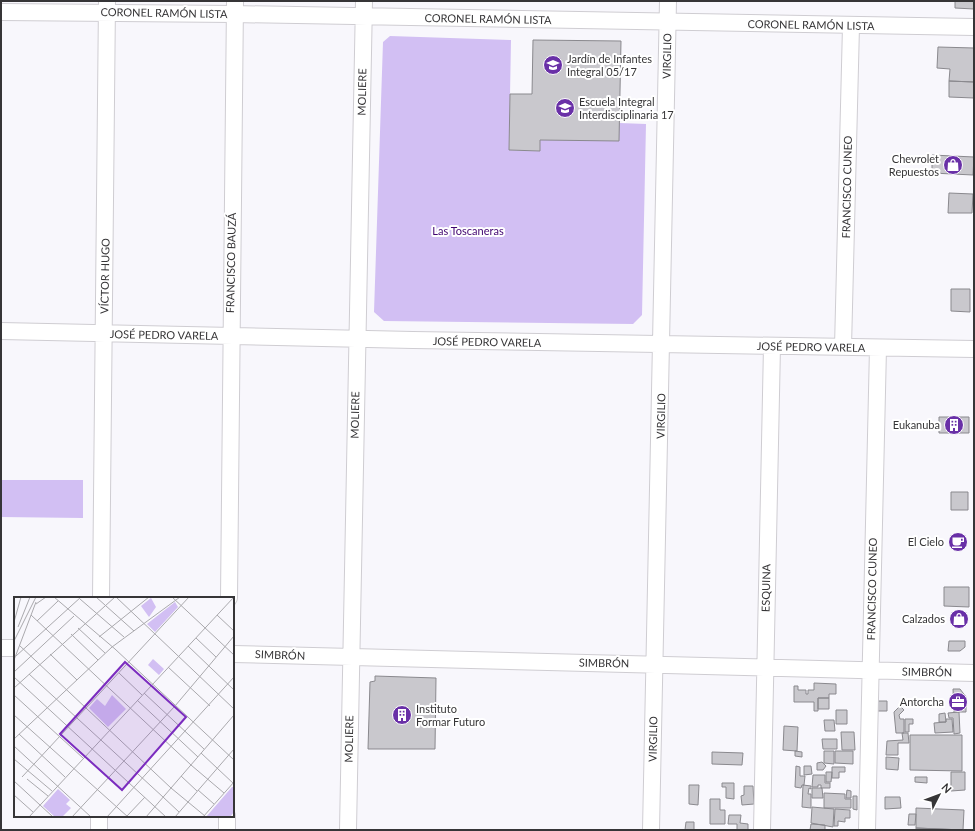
<svg xmlns="http://www.w3.org/2000/svg" width="975" height="831" viewBox="0 0 975 831" font-family="Lato,sans-serif">
	<style>
		.green { fill: #d2bff3 }
		.building { fill: #c9c8cd; stroke: #8a898e }
		.lines { fill: none; stroke-linecap: round; stroke-linejoin: round }
		.minor-casing { stroke: #cfcdd2; stroke-width: 18 }
		.minor { stroke: #fff; stroke-width: 16 }
		.labels { text-anchor: middle; stroke-width: 4; stroke-linejoin: round; paint-order: stroke }
		.street-label { font-size: 11px; fill: #363537; stroke: #fff }
		.poi-label { font-size: 11px; fill: #363537; stroke: #fff; text-anchor: end }
		.park-label { font-size: 11px; fill: #40036f; stroke: #fff }
		.inset-road { fill: none; stroke: #aaa9ad; stroke-width: 1 }
		.view { fill: #7b2cbf; fill-opacity: 0.15; stroke: #7b2cbf; stroke-width: 2 }
		.inset-edge { fill: none; stroke: #363537; stroke-width: 2 }
	</style>
	<rect width="100%" height="100%" fill="#f8f7fc"/>
	<path class="green" d="M390 36 511 40 509 150 540 151V140L619 123 646 124 642 315 633 324 384 321 374 312 383 42Z
		M1 480H83V518L1 517Z"/>
	<path class="building" d="M955 1H974V9L955 8Z
		M533 40 621 41 619 141 540 140V151L509 150 510 94H532Z
		M938 47 974 48V82L949 81 950 69 937 68Z
		M949 81 974 82V98L949 97Z
		M932 155 974 157 973 175 932 173Z
		M949 193 973 194 972 213H948Z
		M951 289H970V312L951 311Z
		M939 417H969V433H939Z
		M951 492H968V510H951Z
		M944 587H969V607L944 606Z
		M949 641H965V647L960 651H948Z
		M375 676 436 678 435 749H368L370 682 375 681Z
		M814 683 836 684V694H829V698H818V711H814V702H794V686H798V690H806V694H808V690H814Z
		M953 689H960L966 697V712H954Z
		M818 698H829V709H818Z
		M876 701H887V711H876Z
		M900 706 904 710 899 715 900 719H904V733H896L894 712Z
		M836 710H847V724H836Z
		M959 712 960 733 954 734 953 718H949L948 713Z
		M945 713 946 722H939V714Z
		M905 719H913V724H909V732H905Z
		M946 719H952L953 732 935 733 934 723 946 722Z
		M824 720H834L835 731H825Z
		M784 726 798 727 797 751 783 750Z
		M841 732H854L855 750H842Z
		M902 733H908L909 743H898V755H886L887 741 903 740Z
		M910 735H962V771L910 770Z
		M822 739H837V749H823Z
		M795 751 802 752V757L795 756Z
		M824 751H834V764L824 763Z
		M835 751H853V764L835 763Z
		M712 752 743 753 742 765 712 764Z
		M886 757 899 758 898 770 886 769Z
		M822 762 826 766 823 770H817V763Z
		M796 766 800 767V776H805L804 785H802L801 788 795 787Z
		M804 766H811L812 774 804 775Z
		M832 767H845V772H839V778H832Z
		M826 772H832L831 782H826Z
		M951 772H965V790L951 791Z
		M813 775H825V783H830V788H821V785H818V787H812Z
		M915 777H927V783L915 782Z
		M722 783H734V799L726 798V787H722Z
		M689 785H699L698 805 689 804Z
		M803 785 811 786V789L809 788 808 794H811V808L802 807Z
		M744 786H753L754 804 742 805 741 796 744 795Z
		M812 788H822L823 798H812Z
		M847 790 851 791V798H846Z
		M824 793 845 794V799H851V808H824Z
		M853 796H857V810L853 809Z
		M885 797H900L901 808 885 809Z
		M710 799H720V810H725V824H710Z
		M812 807 834 809 833 827 811 823Z
		M916 808 964 810 963 830 916 828Z
		M835 809 850 810V818H845V822L838 821V826H834Z
		M909 814H916L915 825H908Z
		M729 815H741L740 823 748 824V830H737V824H728Z
		M686 822H694V830H685Z
		M811 824 825 825V830H810Z
		M916 828 963 830H916Z"/>
	<g class="lines">
		<g class="minor-casing">
			<path id="minor" d="M1 12 234 14 974 27
				M1 331 413 340 974 349
				M843 347 851 26
				M101 598 107 1
				M229 598 235 1
				M1 648H15
				M233 654 974 673
				M99 830V816
				M227 830V816
				M348 830 364 1
				M651 830 668 1
				M762 830 772 346
				M867 830 878 348"/>
		</g>
		<use href="#minor" class="minor"/>
	</g>
	<defs>
		<g id="school-disc" transform="scale(1)"><circle r="9.5" fill="#6930a7" stroke="#fff"/><path d="M0-5L7-2L0 1L-7-2ZM-4 1L0 2.5L4 1V4Q0 6-4 4Z" fill="#fff"/></g>
		<g id="shop-disc" transform="scale(1)"><circle r="9.5" fill="#6930a7" stroke="#fff"/><path d="M-5-2.5h2.3a2.7 3.5 0 0 1 5.4 0H5L5.5 6h-11ZM-1.5-2.5h3a1.5 2.3 0 0 0-3 0Z" fill="#fff"/></g>
		<g id="building-disc" transform="scale(1)"><circle r="9.5" fill="#6930a7" stroke="#fff"/><path d="M-4-6H4V6H1V3H-1V6H-4ZM-2.5-4.3h1.7v1.8h-1.7ZM.8-4.3h1.7v1.8H.8ZM-2.5-1h1.7V.8h-1.7ZM.8-1h1.7V.8H.8Z" fill="#fff"/></g>
		<g id="cafe-disc" transform="scale(1)"><circle r="9.5" fill="#6930a7" stroke="#fff"/><path d="M-5.5-4.5H6V0H3Q3 3.5 0 3.5H-2.5Q-5.5 3.5-5.5 0ZM3-3.2v2h1.7v-2ZM-6 4.5H4V6H-6Z" fill="#fff"/></g>
		<g id="office-disc" transform="scale(1)"><circle r="9.5" fill="#6930a7" stroke="#fff"/><path d="M-6-3h4V-5.5h4V-3h4V5H-6ZM-1-4.5V-3h2v-1.5ZM-6 0V1H6V0Z" fill="#fff"/></g>
	</defs>
	<g fill-rule="evenodd">
		<use href="#school-disc" x="553" y="65"/>
		<use href="#school-disc" x="565" y="108"/>
		<use href="#shop-disc" x="953" y="165"/>
		<use href="#building-disc" x="954" y="425"/>
		<use href="#cafe-disc" x="958" y="542"/>
		<use href="#shop-disc" x="959" y="619"/>
		<use href="#office-disc" x="958" y="702"/>
		<use href="#building-disc" x="402" y="715"/>
	</g>
	<g class="labels">
		<g class="street-label">
			<text transform="translate(164 13) rotate(1)" y="4">CORONEL RAMÓN LISTA</text>
			<text transform="translate(488 19) rotate(1)" y="4">CORONEL RAMÓN LISTA</text>
			<text transform="translate(811 25) rotate(1)" y="4">CORONEL RAMÓN LISTA</text>
			<text transform="translate(667 56) rotate(-89)" y="4">VIRGILIO</text>
			<text transform="translate(362 92) rotate(-89)" y="4">MOLIERE</text>
			<text transform="translate(847 187) rotate(-89)" y="4">FRANCISCO CUNEO</text>
			<text transform="translate(231 263) rotate(-89)" y="4">FRANCISCO BAUZÁ</text>
			<text transform="translate(105 276) rotate(-89)" y="4">VÍCTOR HUGO</text>
			<text transform="translate(164 335) rotate(1)" y="4">JOSÉ PEDRO VARELA</text>
			<text transform="translate(487 342) rotate(1)" y="4">JOSÉ PEDRO VARELA</text>
			<text transform="translate(811 347) rotate(1)" y="4">JOSÉ PEDRO VARELA</text>
			<text transform="translate(355 415) rotate(-89)" y="4">MOLIERE</text>
			<text transform="translate(661 416) rotate(-89)" y="4">VIRGILIO</text>
			<text transform="translate(766 588) rotate(-89)" y="4">ESQUINA</text>
			<text transform="translate(872 589) rotate(-89)" y="4">FRANCISCO CUNEO</text>
			<text transform="translate(280 655) rotate(2)" y="4">SIMBRÓN</text>
			<text transform="translate(604 663) rotate(1)" y="4">SIMBRÓN</text>
			<text transform="translate(927 672) rotate(1)" y="4">SIMBRÓN</text>
			<text transform="translate(349 739) rotate(-89)" y="4">MOLIERE</text>
			<text transform="translate(653 739) rotate(-89)" y="4">VIRGILIO</text>
		</g>
		<g class="poi-label">
			<text x="567" y="63" text-anchor="start">Jardín de Infantes<tspan x="567" dy="13">Integral 05/17</tspan></text>
			<text x="579" y="106" text-anchor="start">Escuela Integral<tspan x="579" dy="13">Interdisciplinaria 17</tspan></text>
			<text x="939" y="163">Chevrolet<tspan x="939" dy="13">Repuestos</tspan></text>
			<text x="940" y="429">Eukanuba</text>
			<text x="944" y="546">El Cielo</text>
			<text x="945" y="623">Calzados</text>
			<text x="944" y="706">Antorcha</text>
			<text x="416" y="713" text-anchor="start">Instituto<tspan x="416" dy="13">Formar Futuro</tspan></text>
		</g>
		<g class="park-label">
			<text x="468" y="235">Las Toscaneras</text>
		</g>
	</g>
	<g transform="translate(14 597)">
		<rect width="220" height="220" fill="#f8f7fc"/>
		<path d="M137 1 142 10 135 20 127 9ZM161 5 164 10 141 35 133 27ZM139 62 150 72 145 78 134 68ZM98 98 112 112 94 130 75 111 83 102 91 109ZM218 190H220V215L216 220H192ZM44 192 56 203 52 207 57 211 48 220H41L29 209Z" fill="#d2bff3"/>
		<path class="inset-road" d="M40 0 101 52 220 163M82 0 120 34M102 0 220 112M158 0 220 58M66 2 110 40M22 7 32 0M17 18 177 168 210 196M203 18 220 34M23 24 44 4M0 25 7 0M4 30 16 0M64 31 91 56M57 37 84 63M85 40 135 0M182 41 202 60M0 44 22 0M5 48 157 191 191 219M174 49 220 93M36 57 63 83M2 59 67 0M0 63 22 5M154 70 196 109M0 75 60 19M105 76 128 98M15 77 149 200M0 80 152 220M0 91 101 0M130 96 190 152M0 98 69 161M123 103 184 160M0 118 114 220M5 137 51 180M0 142 98 50 166 0M0 149 77 220M187 156 220 187M0 162 38 194M167 179 183 194M8 180 175 0M13 182 34 199M0 184 39 220M184 193 200 207M0 198 19 215M149 200 165 215M113 219 131 200M15 220 220 0M58 220 161 109 220 39M93 220 220 80M132 220 220 118M161 220 220 152M189 220 220 185"/>
		<path class="view" d="M111 65 172 120 108 193 46 137Z"/>
		<rect width="220" height="220" class="inset-edge"/>
	</g>
	<rect width="975" height="831" fill="none" stroke="#363537" stroke-width="4"/>
	<g transform="translate(939 795) rotate(48)" stroke="#ffffff" stroke-width="3" paint-order="stroke">
	<path d="M0-3L7 15L0 10L-7 15Z" fill="#363537"/>
	<text y="-6" font-size="11" font-weight="bold" text-anchor="middle" fill="#363537">N</text>
	</g>
</svg>
